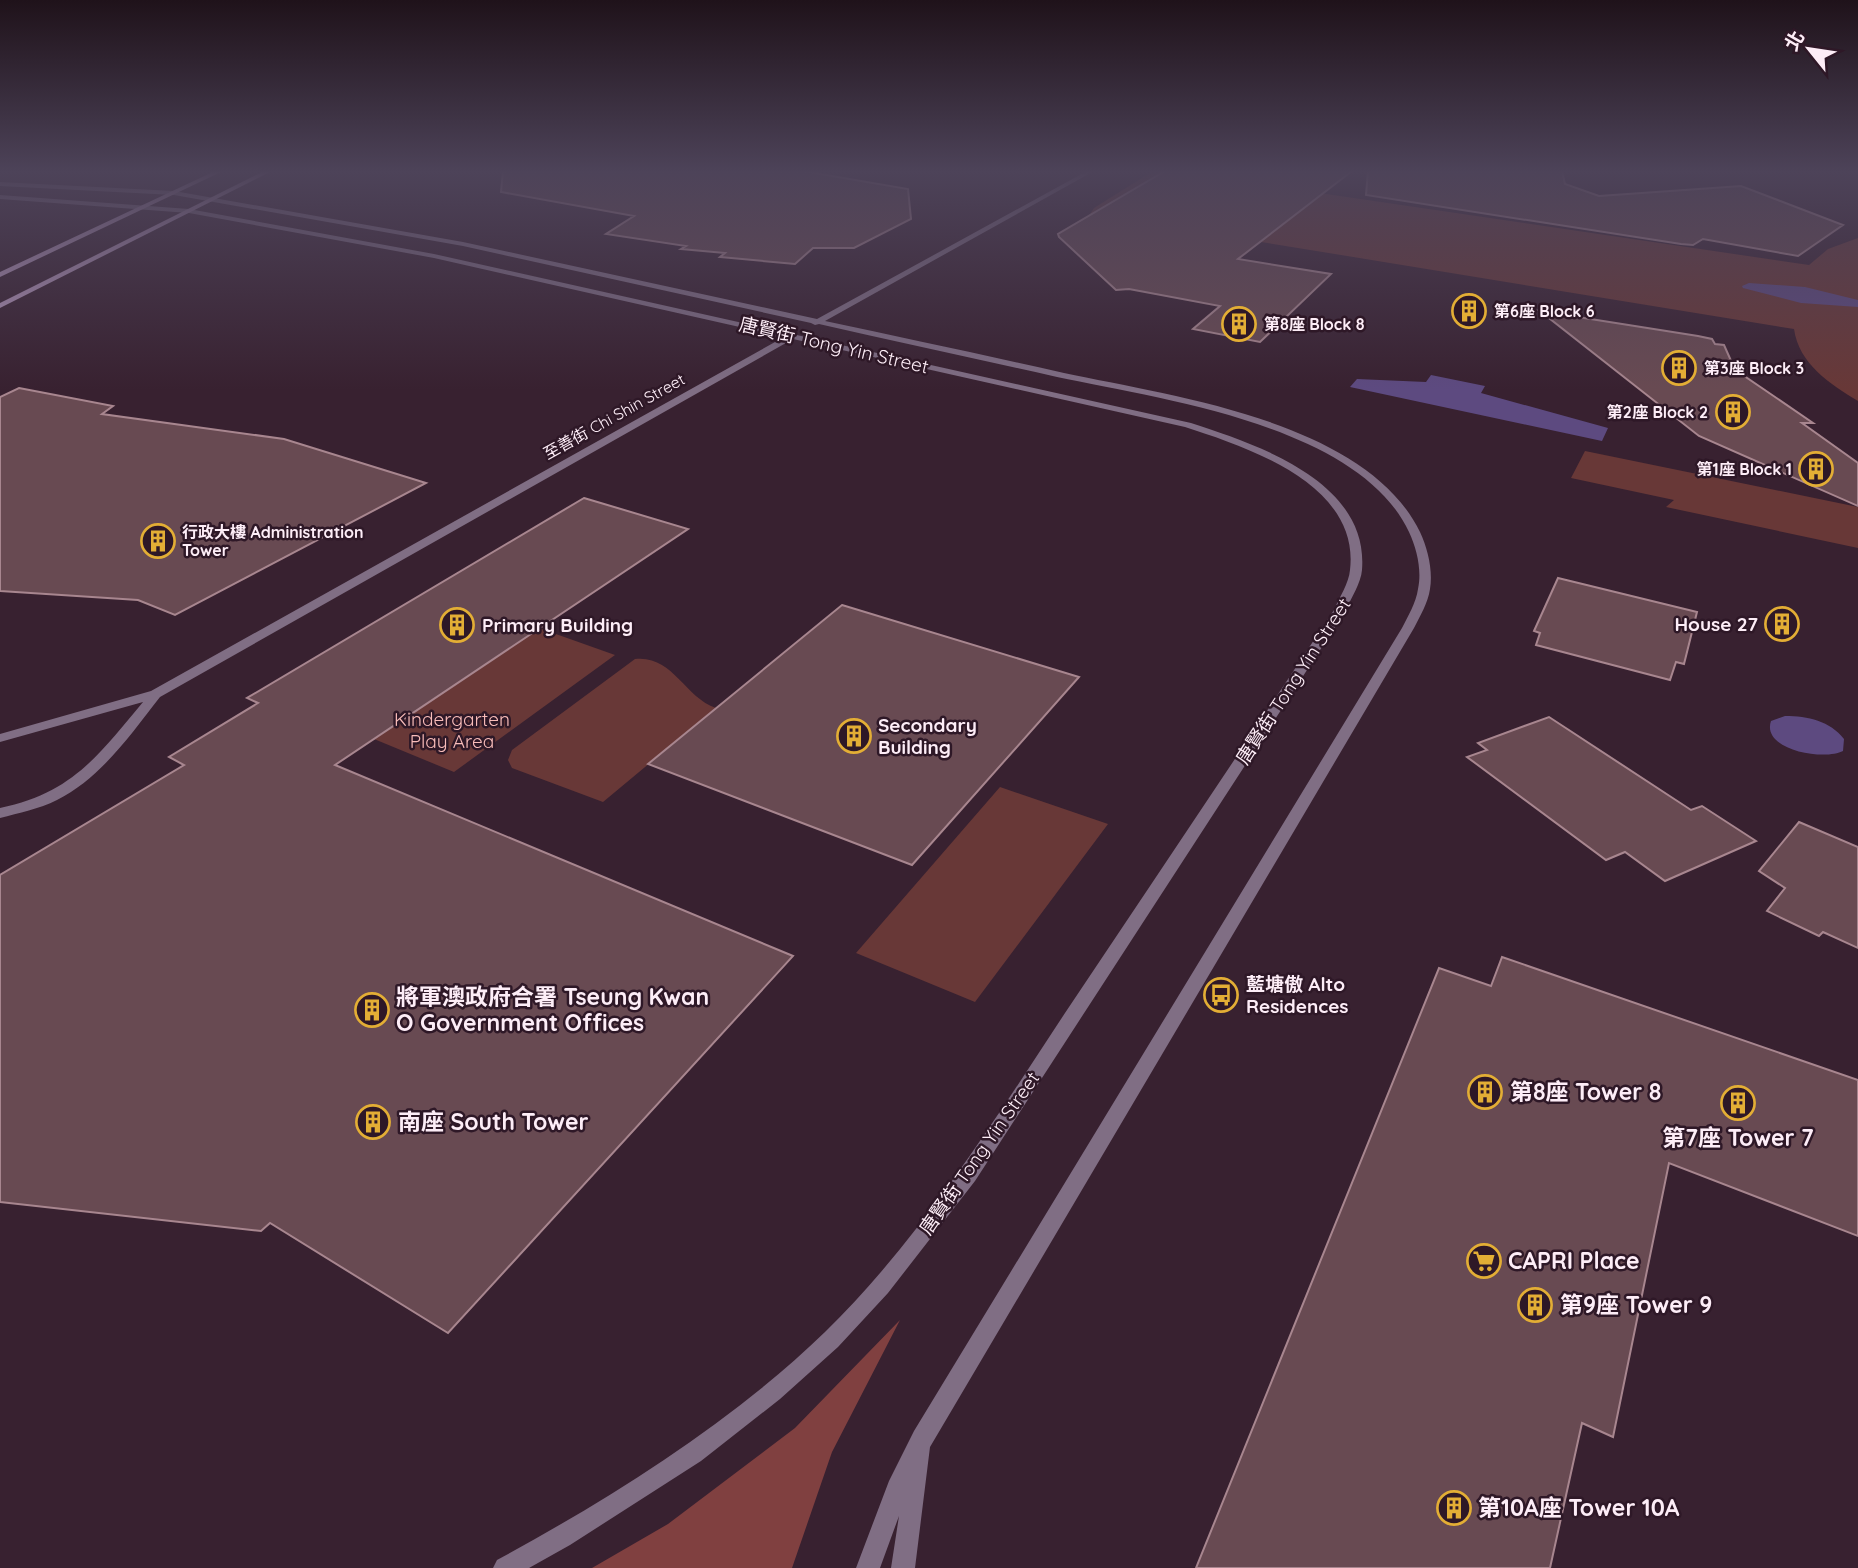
<svg xmlns="http://www.w3.org/2000/svg" width="1858" height="1568" viewBox="0 0 1858 1568" font-family="Quicksand,'Noto Sans TC',sans-serif">
	<style>
		.green { fill: #683837 }
		.forest { fill: #804040 }
		.water { fill: #5d4a80 }
		.building { fill: #684a52; stroke: #a8868f; stroke-width: 2 }
		.lines { fill: none; stroke-linecap: round; stroke-linejoin: round }
		.minor { fill: #806e84; fill-rule: evenodd }
		.secondary { fill: #b194b7; fill-rule: evenodd }
		.labels { text-anchor: middle; stroke-width: 5; stroke-linejoin: round; paint-order: stroke }
		.far-poi-label { font-size: 16px; font-weight: bold; fill: #fdedf7; stroke: #2e1827; text-anchor: start }
		.far-street-label { font-size: 16px; fill: #fdedf7; stroke: #2e1827 }
		.street-label { font-size: 19px; fill: #fdedf7; stroke: #2e1827 }
		.poi-label { font-size: 19px; font-weight: bold; fill: #fdedf7; stroke: #2e1827; text-anchor: start }
		.park-label { font-size: 19px; fill: #fabdba; stroke: #2e1827 }
		.near-poi-label { font-size: 23px; font-weight: bold; fill: #fdedf7; stroke: #2e1827; text-anchor: start }
	</style>
	<rect width="100%" height="100%" fill="#382130"/>
	<path class="green" d="M1153 171H1170L1809 265 1828 249 1858 238V401C1830 384 1799 364 1794 329L1090 214 1094 208Z
		M1585 451 1858 507V548L1666 507 1674 500 1571 478Z
		M539 628 615 655 454 772 374 739Z
		M635 659C673 655 684 697 716 708L603 802 512 768 508 760 512 750Z
		M1000 787 1108 824 975 1002 856 953Z"/>
	<path class="forest" d="M900 1320 832 1452 792 1568H592L668 1524 795 1428Z"/>
	<path class="water" d="M1749 283 1805 287 1858 300V307L1801 303 1743 288 1742 286Z
		M1431 375 1485 386 1481 393 1608 428 1602 441 1350 387 1357 379 1426 382Z
		M1785 716C1808 716 1830 721 1844 739L1843 751C1824 761 1761 750 1771 721Z"/>
	<path class="building" d="M503 171H803L908 189 911 219 854 248H813L795 264 720 257 725 253 681 249 686 246 606 234 634 216 501 192Z
		M1165 171H1352L1238 259 1331 274 1260 342 1193 329 1220 306 1129 289 1116 290 1059 237 1058 234Z
		M1368 171H1562L1565 184 1599 196 1741 186 1843 225 1798 256 1703 239 1693 245 1681 244 1366 195Z
		M1540 311 1698 336 1712 339 1715 344 1724 345 1732 363H1736L1740 373 1813 423H1802L1858 463V506L1699 436Z
		M19 388 113 406 102 414 284 439 426 483 175 615 138 600 0 591V397Z
		M584 498 688 529 335 765 793 956 448 1333 270 1223 261 1231 0 1202V875L184 765 169 757 258 703 247 698Z
		M1558 578 1697 612 1684 664 1676 662 1670 680 1536 645 1540 633 1534 631Z
		M842 605 1079 677 912 865 648 764Z
		M1549 717 1691 810 1702 806 1756 841 1665 881 1625 852 1606 860 1467 757 1487 750 1478 743Z
		M1799 822 1858 847V948L1823 932 1819 936 1767 911 1785 888 1759 871Z
		M1502 957 1858 1080V1236L1669 1163 1613 1437 1582 1423 1550 1568H1196L1439 968 1491 986Z"/>
	<g class="lines">
		<path class="minor" d="M1087 171H1094L825 321C905 338 984 355 1064 373 1172 396 1366 421 1420 532 1428 549 1433 571 1430 589 1428 603 1420 616 1414 628L930 1447 915 1568H891L899 1516 880 1568H856L889 1481 914 1431 1402 628C1408 616 1416 603 1418 589 1422 571 1417 549 1409 532 1359 425 1161 399 1057 377 978 359 898 342 819 324L815 325 811 323 463 246 174 195 0 186V182L174 191 463 242 817 319Z
			M0 195 189 209 434 254 1191 423C1259 445 1369 482 1362 570 1361 583 1351 598 1346 610L975 1181 888 1293 838 1347 780 1399 701 1461 570 1545 529 1568H493L497 1560C611 1498 731 1423 825 1332 920 1239 992 1124 1065 1013 1155 879 1245 744 1334 610 1339 598 1349 583 1350 570 1360 485 1250 448 1185 427L793 339 160 697C131 734 101 778 57 800 39 809 19 813 0 818V808C72 793 98 756 143 702L0 742V734L151 691 784 337 434 258 189 213 0 199Z"/>
		<path class="secondary" d="M215 171H223L0 277V272Z
			M264 171H272L0 308V303Z"/>
	</g>
	<linearGradient id="sky" x2="0" y2="1"><stop stop-color="#1f121a"/><stop offset="0.44" stop-color="#4d4359"/><stop offset="1" stop-color="#4d4359" stop-opacity="0"/></linearGradient>
	<rect width="1858" height="390" fill="url(#sky)"/>
	<defs>
		<g id="building-ring" transform="scale(1.75)"><circle r="9.5" fill="#2e1827" stroke="#e3ae35" stroke-width="1.5"/><path d="M-4-6H4V6H1V3H-1V6H-4ZM-2.5-4.3h1.7v1.8h-1.7ZM.8-4.3h1.7v1.8H.8ZM-2.5-1h1.7V.8h-1.7ZM.8-1h1.7V.8H.8Z" fill="#e3ae35"/></g>
		<g id="bus-ring" transform="scale(1.75)"><circle r="9.5" fill="#2e1827" stroke="#e3ae35" stroke-width="1.5"/><path d="M-5-6H5V4H4V6H2V4H-2V6H-4V4H-5ZM-3.5-4V0h7V-4ZM-3.5 1.2v1.5H-2V1.2ZM2 1.2v1.5H3.5V1.2Z" fill="#e3ae35"/></g>
		<g id="supermarket-ring" transform="scale(1.75)"><circle r="9.5" fill="#2e1827" stroke="#e3ae35" stroke-width="1.5"/><path d="M-6-5.5h2.5l.6 2H6L4.5 2H-2.5L-4.4-4H-6ZM-1.5 3.2a1.3 1.3 0 1 0 .1 0ZM3 3.2a1.3 1.3 0 1 0 .1 0Z" fill="#e3ae35"/></g>
	</defs>
	<g fill-rule="evenodd">
		<use href="#building-ring" x="1469" y="311"/>
		<use href="#building-ring" x="1239" y="324"/>
		<use href="#building-ring" x="1679" y="368"/>
		<use href="#building-ring" x="1733" y="412"/>
		<use href="#building-ring" x="1816" y="469"/>
		<use href="#building-ring" x="158" y="541"/>
		<use href="#building-ring" x="1782" y="624"/>
		<use href="#building-ring" x="457" y="625"/>
		<use href="#building-ring" x="854" y="736"/>
		<use href="#bus-ring" x="1221" y="995"/>
		<use href="#building-ring" x="372" y="1010"/>
		<use href="#building-ring" x="1485" y="1092"/>
		<use href="#building-ring" x="1738" y="1103"/>
		<use href="#building-ring" x="373" y="1122"/>
		<use href="#supermarket-ring" x="1484" y="1261"/>
		<use href="#building-ring" x="1535" y="1305"/>
		<use href="#building-ring" x="1454" y="1508"/>
	</g>
	<g class="labels">
		<g class="far-poi-label">
			<text x="1494" y="317">第6座 Block 6</text>
			<text x="1264" y="330">第8座 Block 8</text>
			<text x="1704" y="374">第3座 Block 3</text>
			<text x="1708" y="418" text-anchor="end">第2座 Block 2</text>
			<text x="1792" y="475" text-anchor="end">第1座 Block 1</text>
			<text x="182" y="538">行政大樓 Administration<tspan x="182" dy="18">Tower</tspan></text>
		</g>
		<g class="far-street-label">
			<text transform="translate(614 416) rotate(-29)" y="6">至善街 Chi Shin Street</text>
		</g>
		<g class="street-label">
			<text transform="translate(834 345) rotate(13)" y="7">唐賢街 Tong Yin Street</text>
			<text transform="translate(1293 681) rotate(-57)" y="7">唐賢街 Tong Yin Street</text>
			<text transform="translate(979 1153) rotate(-55)" y="7">唐賢街 Tong Yin Street</text>
		</g>
		<g class="poi-label">
			<text x="1758" y="631" text-anchor="end">House 27</text>
			<text x="482" y="632">Primary Building</text>
			<text x="878" y="732">Secondary<tspan x="878" dy="22">Building</tspan></text>
			<text x="1246" y="991">藍塘傲 Alto<tspan x="1246" dy="22">Residences</tspan></text>
		</g>
		<g class="park-label">
			<text x="452" y="726">Kindergarten<tspan x="452" dy="22">Play Area</tspan></text>
		</g>
		<g class="near-poi-label">
			<text x="396" y="1005">將軍澳政府合署 Tseung Kwan<tspan x="396" dy="26">O Government Offices</tspan></text>
			<text x="1510" y="1100">第8座 Tower 8</text>
			<text x="398" y="1130">南座 South Tower</text>
			<text x="1738" y="1146" text-anchor="middle">第7座 Tower 7</text>
			<text x="1508" y="1269">CAPRI Place</text>
			<text x="1560" y="1313">第9座 Tower 9</text>
			<text x="1478" y="1516">第10A座 Tower 10A</text>
		</g>
	</g>
	<g transform="translate(1809 49) rotate(300)" stroke="#2e1827" stroke-width="5" paint-order="stroke">
	<path d="M0-5L12 26L0 18L-12 26Z" fill="#fdedf7"/>
	<text y="-10" font-size="19" font-weight="bold" text-anchor="middle" fill="#fdedf7">北</text>
	</g>
</svg>
